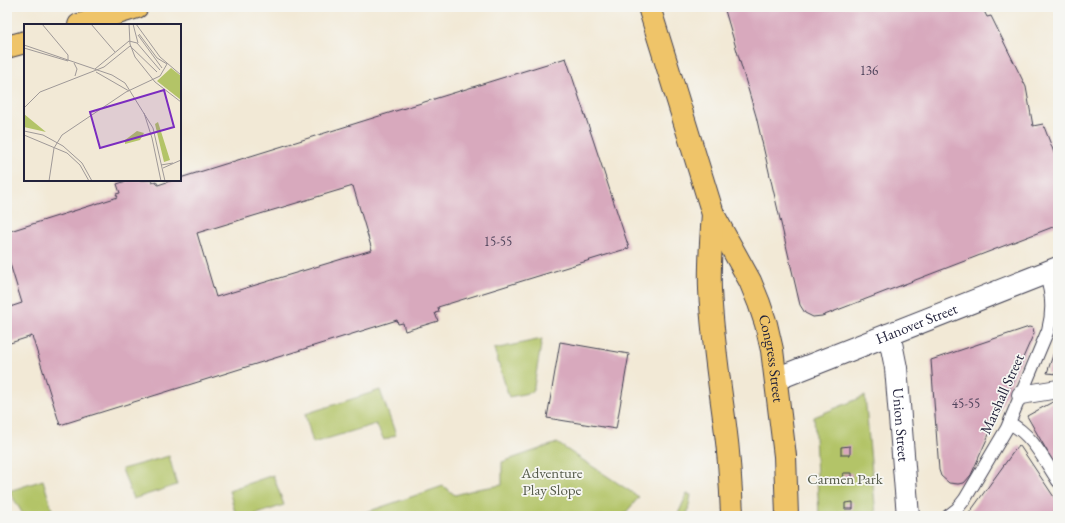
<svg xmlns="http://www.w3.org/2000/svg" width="1065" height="523" viewBox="0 0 1065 523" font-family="'EB Garamond',serif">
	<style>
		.green { fill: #b3c467; stroke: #6a7351 }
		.building { fill: #d8a9bd; fill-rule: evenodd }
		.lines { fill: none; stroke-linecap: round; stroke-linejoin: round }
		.service-casing { stroke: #414052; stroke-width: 14 }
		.pedestrian-casing { stroke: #414052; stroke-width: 20 }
		.minor-casing { stroke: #414052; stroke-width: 24 }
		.primary-casing { stroke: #414052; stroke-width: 24 }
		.service { stroke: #fff; stroke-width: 12 }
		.pedestrian { stroke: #fff; stroke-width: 18 }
		.minor { stroke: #fff; stroke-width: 22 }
		.primary { stroke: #efc469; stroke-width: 22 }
		.labels { text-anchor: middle; stroke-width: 3.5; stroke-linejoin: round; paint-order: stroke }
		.number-label { font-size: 13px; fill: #50445c }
		.street-label { font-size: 15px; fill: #22223b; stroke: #f6f6f2 }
		.park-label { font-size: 15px; fill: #555b4a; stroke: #f6f6f2 }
		.inset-road { fill: none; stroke: #9f9998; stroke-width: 1 }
		.view { fill: #7b2cbf; fill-opacity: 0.15; stroke: #7b2cbf; stroke-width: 2 }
		.inset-edge { fill: none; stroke: #22223b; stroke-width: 2 }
	</style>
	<rect width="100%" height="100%" fill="#f6f6f2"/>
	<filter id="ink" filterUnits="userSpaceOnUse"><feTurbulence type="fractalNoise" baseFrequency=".025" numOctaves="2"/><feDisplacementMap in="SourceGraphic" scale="8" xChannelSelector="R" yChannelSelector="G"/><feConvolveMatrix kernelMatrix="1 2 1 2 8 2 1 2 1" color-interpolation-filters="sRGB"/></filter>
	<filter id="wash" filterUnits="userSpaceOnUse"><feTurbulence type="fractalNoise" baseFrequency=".012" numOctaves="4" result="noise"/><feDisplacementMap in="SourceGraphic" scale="16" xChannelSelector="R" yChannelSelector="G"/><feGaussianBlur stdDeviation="0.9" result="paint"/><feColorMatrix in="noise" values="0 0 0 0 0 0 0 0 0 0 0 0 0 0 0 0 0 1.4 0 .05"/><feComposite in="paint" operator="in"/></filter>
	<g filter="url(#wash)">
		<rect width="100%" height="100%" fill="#f2e9d6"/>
		<path class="green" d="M542 339 533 392 509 397 494 349Z
			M380 390 396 435 384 440 376 424 313 443 305 414Z
			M865 396 876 516H819L814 417Z
			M557 443 639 497 623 516H355L443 486 455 495 477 489 502 485V462Z
			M169 456 177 485 133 499 122 469Z
			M273 475 284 505 251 516H236L229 490Z
			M43 480 54 516H24L9 491Z
			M687 494 691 495 687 516H677Z"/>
		<g id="blocks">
			<path class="building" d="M724 7H982L987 17 991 16 1026 87 1033 126 1043 124 1058 163V225L822 316 813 317 805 313 800 305 756 116Z
				M566 58 629 248 438 307 439 312 435 313 438 321 405 331 403 323 398 324 397 320 60 425 32 336 7 344V308L22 303 7 254V232L118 197 116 194 120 193 117 184 129 180H151L152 183 156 181 158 185 173 180H180V178ZM353 186 372 250 216 297 197 233Z
				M1029 327 1033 328 1034 333 971 475 964 483 958 484 949 483 941 476 939 470 931 360Z
				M1058 340V374L1047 373Z
				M560 342 629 354 616 429 547 418Z
				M1058 399V464L1055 465 1027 416Z
				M850 446V455H841V447Z
				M1020 446 1058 503V516H967L1017 447Z
				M843 473H852V481H844Z
				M853 502V509H845V503Z"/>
		</g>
	</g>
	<g filter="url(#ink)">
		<use href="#blocks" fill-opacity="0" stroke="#414052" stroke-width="1"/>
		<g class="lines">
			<g class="service-casing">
				<path id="service" d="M1009 423C1032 434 1044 460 1058 481
					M948 516 957 509 965 499 1007 428 1048 330C1053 312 1052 292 1045 274"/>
			</g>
			<g class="pedestrian-casing">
				<path id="pedestrian" d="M1021 395 1058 389"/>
			</g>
			<g class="minor-casing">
				<g id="minor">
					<path id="s1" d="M888 335 891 343 896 368 908 516"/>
					<path id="s2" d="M776 379 1058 268"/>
				</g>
			</g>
			<g class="primary-casing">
				<g id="primary">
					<path id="s3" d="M649 7 713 214 750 281 759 303 766 324 772 350 785 456 787 516"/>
					<path d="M79 25 137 7"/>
					<path d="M7 47 25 42"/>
					<path d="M713 214C711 239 709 264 710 289 712 335 719 380 725 425 729 455 731 486 732 516"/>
				</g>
			</g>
			<use href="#service" class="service"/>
			<use href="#pedestrian" class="pedestrian"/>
			<use href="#minor" class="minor"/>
			<use href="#primary" class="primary"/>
		</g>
	</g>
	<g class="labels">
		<g class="number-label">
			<text x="869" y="75">136</text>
			<text x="498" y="246">15-55</text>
			<text x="966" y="408">45-55</text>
		</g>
		<g class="street-label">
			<text dy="5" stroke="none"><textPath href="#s2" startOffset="151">Hanover Street</textPath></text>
			<text dy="5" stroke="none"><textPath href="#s3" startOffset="374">Congress Street</textPath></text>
			<text transform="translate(1002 394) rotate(-66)" y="5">Marshall Street</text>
			<text dy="5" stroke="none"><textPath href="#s1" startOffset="91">Union Street</textPath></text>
		</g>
		<g class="park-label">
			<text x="552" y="478">Adventure<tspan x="552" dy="17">Play Slope</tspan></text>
			<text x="845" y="484">Carmen Park</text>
		</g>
	</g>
	<g transform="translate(24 24)">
		<rect width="157" height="157" fill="#f2e9d6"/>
		<path d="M147 44 157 52V76L133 57ZM0 90 22 108 0 103ZM134 98 146 136 140 138 131 100ZM113 107 120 109 116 116 101 120V116Z" fill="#b3c467"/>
		<path class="inset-road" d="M18 0 44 31V37M67 0 91 28M105 0 106 20 111 33 131 58 157 78M109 0 114 19M112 0 136 33 157 51M115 10 133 34 143 40M114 11 138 44M105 17 113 19 136 46M0 21 88 51 101 59 129 104 141 157M106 22 133 48M0 24 44 37M50 39 53 45 51 52M71 45 105 17M72 48 105 67M0 84 16 68 80 43 106 22M120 89 128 114 137 157M0 107 19 111 39 122 58 139 68 157M0 111 43 129 56 141 65 157M137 141 149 139M139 144 157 136M25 157 30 124 38 111 102 68 136 52 143 40"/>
		<path class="view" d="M140 66 150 103 76 124 66 88Z"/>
		<rect width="157" height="157" class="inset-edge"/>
	</g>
	<rect width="1065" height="523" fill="none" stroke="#f6f6f2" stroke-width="24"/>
</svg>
